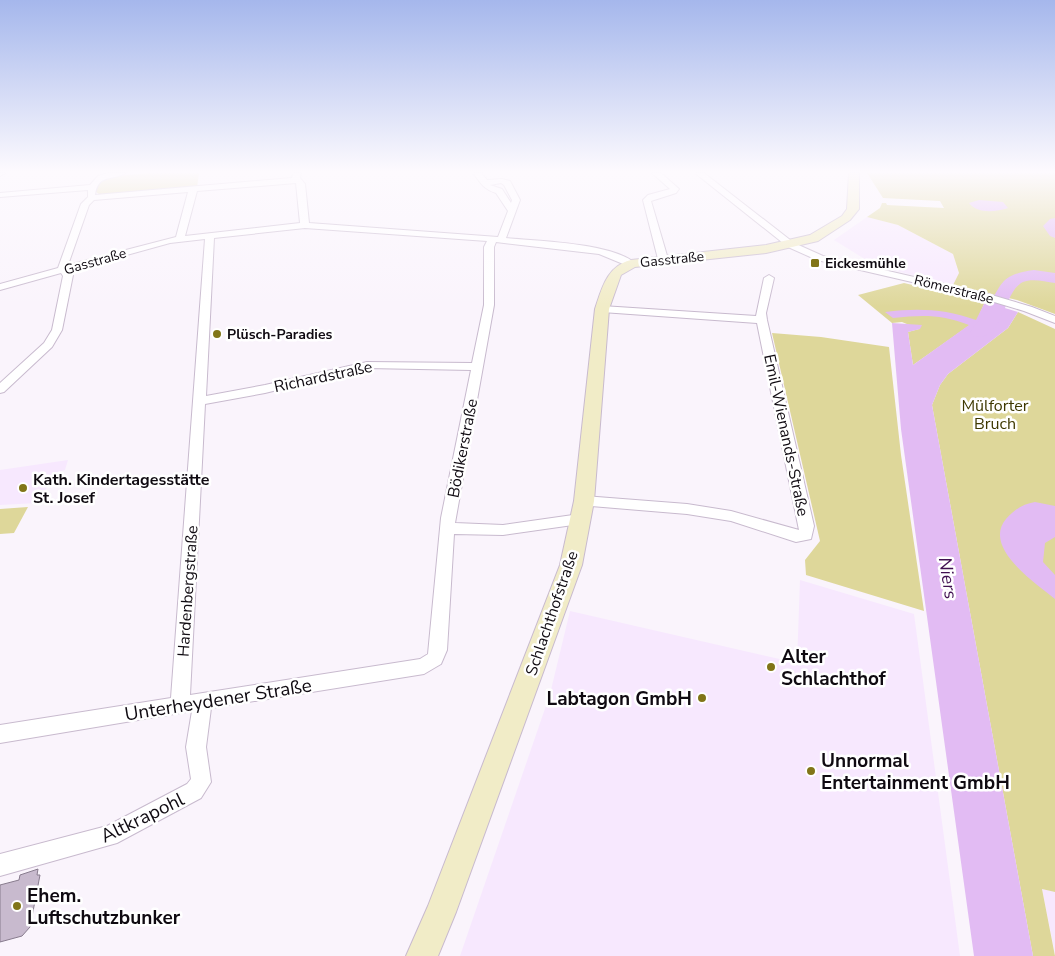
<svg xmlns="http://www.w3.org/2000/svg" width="1055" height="956" viewBox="0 0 1055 956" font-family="'Nunito Sans',sans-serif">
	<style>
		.built { fill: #f7e8fe }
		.green { fill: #ded79a }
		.water { fill: #e2bbf3 }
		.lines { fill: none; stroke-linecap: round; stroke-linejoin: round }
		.river { fill: #e2bbf3; fill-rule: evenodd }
		.building { fill: #c8bace; stroke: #887c8e }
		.street-casing { stroke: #c8bace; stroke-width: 2 }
		.secondary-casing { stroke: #c8bace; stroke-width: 2 }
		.street { fill: #fff; fill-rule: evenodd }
		.secondary { fill: #f1ecc7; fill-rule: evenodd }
		.poi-dot { fill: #817518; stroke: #fff; stroke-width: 2 }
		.labels { text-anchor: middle; stroke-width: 5; stroke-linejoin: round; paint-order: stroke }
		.far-street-label { font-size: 14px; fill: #0f0a11; stroke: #fff }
		.far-poi-label { font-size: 14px; font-weight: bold; fill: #0f0a11; stroke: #fff; text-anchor: start }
		.street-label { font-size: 16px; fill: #0f0a11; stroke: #fff }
		.park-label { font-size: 16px; fill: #3e3800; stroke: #fff }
		.poi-label { font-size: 16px; font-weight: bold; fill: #0f0a11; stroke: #fff; text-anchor: start }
		.water-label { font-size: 18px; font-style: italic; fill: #401051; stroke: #fff }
		.near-poi-label { font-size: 19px; font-weight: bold; fill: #0f0a11; stroke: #fff; text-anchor: start }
		.near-street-label { font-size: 19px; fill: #0f0a11; stroke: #fff }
	</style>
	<rect width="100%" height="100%" fill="#faf4fc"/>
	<path class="built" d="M867 217 898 225 953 254 959 274 953 285 876 266 834 240Z
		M68 460 65 470 55 473 38 503 0 505V470Z
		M800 580 914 614 960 956H460L550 694 570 611 797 663Z
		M1042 889 1055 892V954Z"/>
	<path class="green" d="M150 173H199L197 188 100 195 95 191 102 179 116 176Z
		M867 173H1055V314L1017 300 953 285 959 273 953 254 898 225 867 217 880 208 882 203H886L887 205 944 208 940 201 883 198Z
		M904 283 985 302 977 320 913 365 908 332 919 329 902 322 892 323 858 295Z
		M1018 312 1055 329V892L1042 889 1055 956H1033L932 405 940 385 948 374 1008 328Z
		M772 333 821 337 889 347 901 455 924 611 806 575 805 560 820 541Z
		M28 507 14 533 0 534V509Z"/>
	<path class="water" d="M979 200 1003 202 1008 208C996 212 977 214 969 203Z
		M985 302 1018 312 1008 328 948 374 940 385 932 405 1033 956H974L901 429 892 323 922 325 920 329 908 332 913 365 969 325C941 314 922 315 893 318L885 312C919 308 944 309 976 320Z
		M1035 502 1055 506V537L1045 543 1043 562 1055 575V599C1036 583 982 548 1006 519 1015 509 1023 504 1035 502Z"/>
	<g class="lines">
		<path class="river" d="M1055 218V238L1050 236 1043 226 1050 219Z
			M1034 270 1055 273V283C1045 282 1033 278 1023 282 1002 292 1004 344 972 336L970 332C975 324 982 319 987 310 1002 283 1000 275 1034 270Z"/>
	</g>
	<path class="building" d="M38 869 37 875H40L30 927 22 936 0 942V885L19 880 20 875Z"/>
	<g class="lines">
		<g class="street-casing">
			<path id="street" d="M0 173H5L0 176Z
				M108 173H126C113 181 98 173 95 195L292 178 293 173H301L300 178 305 184 309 223 498 237 508 211 496 193C483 189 481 183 473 173H481L487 180 502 179 510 181 520 200 506 238C538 241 614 243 636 264L631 267 628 266 599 254 496 242 494 247V305L455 523 503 525 580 514 585 515 587 519 585 523 580 524 503 535 454 534 447 650 441 664 424 674 211 708 206 747 211 782 201 798 117 843 0 876V854L107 826 187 784 191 779 186 747 192 711 0 743V725L171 698 205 239 170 243 69 271 73 275 62 330 52 347 4 392 0 393V383L44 343 52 330 63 276 61 273 0 290V284L58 268 81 204 88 197V190L0 197V193L90 185 98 176ZM296 183 300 223 185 236 197 191ZM501 183 504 185 512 200 511 203 502 189 490 185ZM188 192 176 237 68 265 89 205 94 200ZM305 228 487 241 484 247V305L472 363 367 362 265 385 206 396 214 238ZM367 368 471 370 441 518 428 654 420 659 190 695 205 404 265 393Z
				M652 173H661L679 189 676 193 651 201 668 259 663 262 658 259 643 200 648 195 670 189Z
				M695 173H704L794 243 823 256 988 294 1032 307 1055 316V323L1024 311 981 298 817 260 788 247Z
				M769 275 774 278 766 313 767 320 814 526 811 539 796 542 731 521 687 514 579 505 577 501 579 497 584 496 687 504 731 511 799 530 757 323 602 312 597 309 602 306 756 316 764 278Z"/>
		</g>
		<g class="secondary-casing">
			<path id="secondary" d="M849 173H859V209L850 220 818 241 766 253 635 267 621 275 609 309 594 501 582 565 456 912 438 956H406L428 906 560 565 574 501 595 309C602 288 607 266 631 260L766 245 810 235 842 216 847 209Z"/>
		</g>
		<use href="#street" class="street"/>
		<use href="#secondary" class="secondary"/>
	</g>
	<linearGradient id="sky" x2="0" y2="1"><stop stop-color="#a5b7ec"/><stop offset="0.56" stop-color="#fdfafe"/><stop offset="1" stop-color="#fdfafe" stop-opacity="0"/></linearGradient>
	<rect width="1055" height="307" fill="url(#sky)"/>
	<g class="poi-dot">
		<rect x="810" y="258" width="10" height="10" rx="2.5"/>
		<circle cx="217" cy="334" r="5"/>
		<circle cx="23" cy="488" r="5"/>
		<circle cx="771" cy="667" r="5"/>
		<circle cx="702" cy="698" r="5"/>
		<circle cx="811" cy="771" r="5"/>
		<circle cx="17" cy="906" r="5"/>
	</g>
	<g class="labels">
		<g class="far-street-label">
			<text transform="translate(672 259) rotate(-6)" y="5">Gasstraße</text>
			<text transform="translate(95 261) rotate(-16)" y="5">Gasstraße</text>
			<text transform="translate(954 289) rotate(14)" y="5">Römerstraße</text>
		</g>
		<g class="far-poi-label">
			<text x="825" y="268">Eickesmühle</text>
			<text x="227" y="339">Plüsch-Paradies</text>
		</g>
		<g class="street-label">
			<text transform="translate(323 376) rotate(-12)" y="6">Richardstraße</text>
			<text transform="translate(787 435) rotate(78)" y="6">Emil-Wienands-Straße</text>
			<text transform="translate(462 448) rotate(-79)" y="6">Bödikerstraße</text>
			<text transform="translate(187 591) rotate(-86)" y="6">Hardenbergstraße</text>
			<text transform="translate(551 613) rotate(-71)" y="6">Schlachthofstraße</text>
		</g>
		<g class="park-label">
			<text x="995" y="411">Mülforter<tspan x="995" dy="18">Bruch</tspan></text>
		</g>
		<g class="poi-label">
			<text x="33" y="485">Kath. Kindertagesstätte<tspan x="33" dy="18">St. Josef</tspan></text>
		</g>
		<g class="water-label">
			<text transform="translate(948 578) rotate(81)" y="6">Niers</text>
		</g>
		<g class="near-poi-label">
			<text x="781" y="663">Alter<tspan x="781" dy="22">Schlachthof</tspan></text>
			<text x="692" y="705" text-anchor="end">Labtagon GmbH</text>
			<text x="821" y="767">Unnormal<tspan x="821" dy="22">Entertainment GmbH</tspan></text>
			<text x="27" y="902">Ehem.<tspan x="27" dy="22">Luftschutzbunker</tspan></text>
		</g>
		<g class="near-street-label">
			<text transform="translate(218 699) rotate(-9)" y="7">Unterheydener Straße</text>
			<text transform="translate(142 817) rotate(-26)" y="7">Altkrapohl</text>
		</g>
	</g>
</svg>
